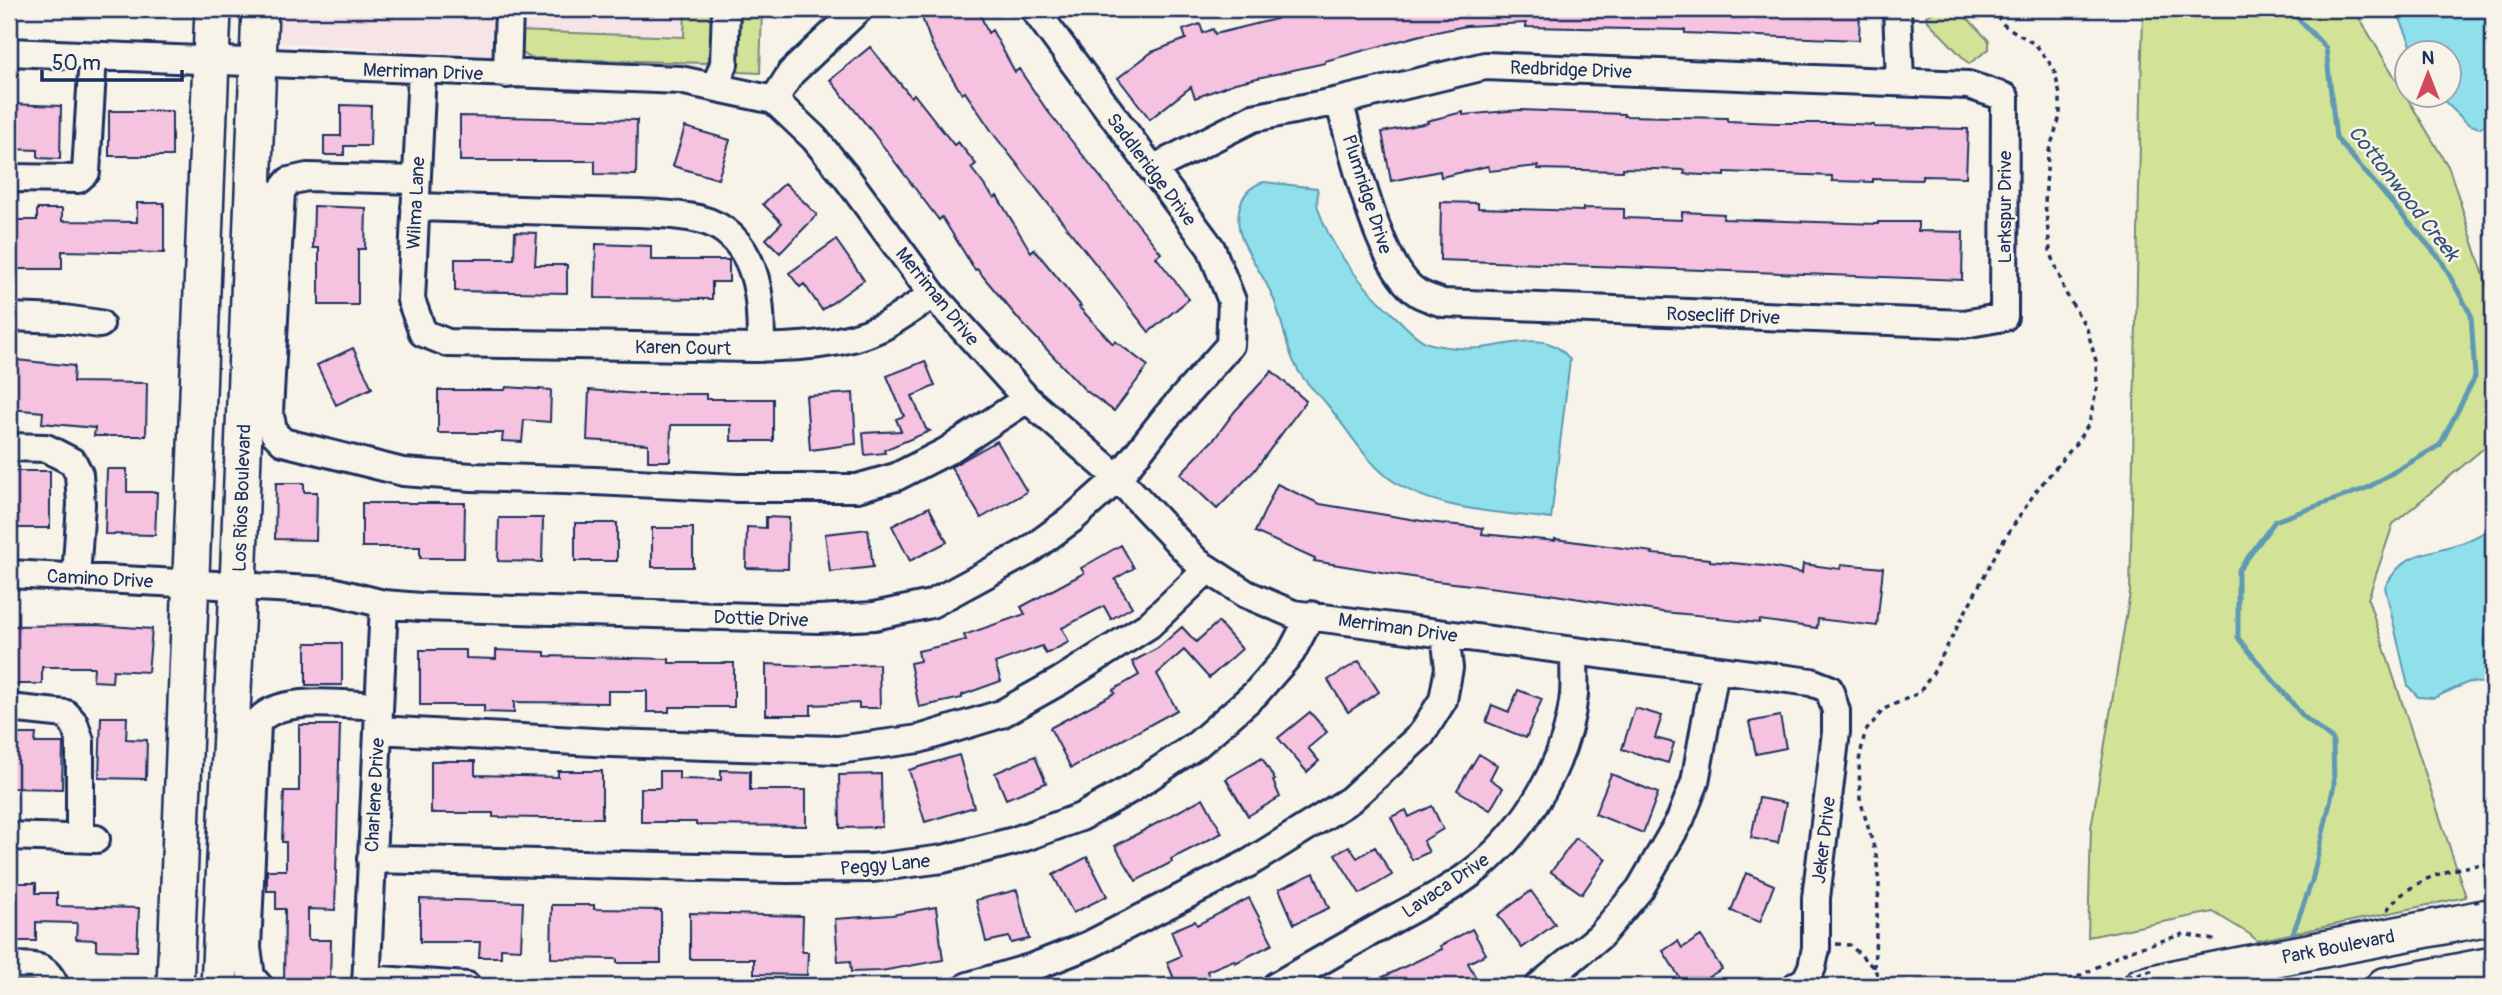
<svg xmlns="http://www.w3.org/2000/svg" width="2502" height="995" viewBox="0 0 2502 995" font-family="Pangolin,sans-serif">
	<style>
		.built { fill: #f6e4e6 }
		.green { fill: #d2e397; stroke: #76897a; stroke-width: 2 }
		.water { fill: #8fe0eb; stroke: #6199b3; stroke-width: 2 }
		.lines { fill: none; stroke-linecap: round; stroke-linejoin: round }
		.stream { stroke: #6199b3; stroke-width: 5 }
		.building { fill: #f5c2e0; stroke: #1b2f5e; stroke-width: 2 }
		.minor-casing { stroke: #1b2f5e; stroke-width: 32 }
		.major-casing { stroke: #1b2f5e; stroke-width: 40 }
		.path { stroke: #1b2f5e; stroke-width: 3.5; stroke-dasharray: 5 5; stroke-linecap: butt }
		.minor { stroke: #f7f3e8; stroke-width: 26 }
		.major { stroke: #f7f3e8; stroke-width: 35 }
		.major-bridge-casing { stroke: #1b2f5e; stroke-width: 40; stroke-linecap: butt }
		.path-bridge { stroke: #1b2f5e; stroke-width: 3.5; stroke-dasharray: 5 5; stroke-linecap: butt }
		.major-bridge { stroke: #f7f3e8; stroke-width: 35 }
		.labels { text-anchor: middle; stroke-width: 5; stroke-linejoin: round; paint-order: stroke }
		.street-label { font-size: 19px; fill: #1b2f5e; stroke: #f7f3e8 }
		.water-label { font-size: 21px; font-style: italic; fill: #32527a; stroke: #f7f3e8 }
	</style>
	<rect width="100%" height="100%" fill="#f7f3e8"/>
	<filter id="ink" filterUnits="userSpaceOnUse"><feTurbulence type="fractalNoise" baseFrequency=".0143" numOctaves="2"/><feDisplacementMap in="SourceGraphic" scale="14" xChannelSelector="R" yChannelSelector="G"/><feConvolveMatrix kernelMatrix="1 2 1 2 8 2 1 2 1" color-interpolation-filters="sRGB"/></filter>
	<g filter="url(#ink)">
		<path class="built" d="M273 9H762L760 73 272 42Z"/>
		<path class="green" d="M685 9H714L711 58 706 63 531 58C518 53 518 44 517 31L684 37Z
			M736 9H762L760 73 739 72 735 63Z
			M1939 9H1959L1989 41V49L1969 64 1927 20 1926 16Z
			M2143 9H2354L2449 168 2493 304V390L2484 448 2393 524 2368 599 2466 897 2257 941 2251 935 2213 912 2088 937 2091 828 2130 593Z"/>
		<path class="water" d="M2396 9H2493V120L2479 128 2468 124 2438 95 2450 94V52H2414Z
			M1264 182 1317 188C1319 195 1316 202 1318 208 1332 253 1365 289 1399 320 1407 328 1417 339 1428 343 1444 348 1465 349 1481 348 1513 345 1549 329 1570 360L1551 519C1500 512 1440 511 1396 483 1366 464 1348 429 1326 403 1318 394 1308 385 1301 375 1285 351 1284 321 1272 295 1265 278 1244 249 1240 233 1235 211 1241 188 1264 182Z
			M2493 528V684L2469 682 2434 698 2418 697 2408 686 2385 587C2404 551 2423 555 2458 544 2470 541 2482 533 2493 528Z"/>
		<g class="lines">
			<path class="stream" d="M2289 944 2312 881 2334 785 2333 740 2303 716 2238 638V571L2275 521 2367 488 2440 445 2475 377 2471 315 2441 260 2336 138 2326 48 2289 9
				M2272 986 2279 969"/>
		</g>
		<path class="building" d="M919 9H978L988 33 992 30 1015 72 1019 69 1046 109 1161 253 1156 257 1189 299 1149 332 995 136 965 92 962 94 932 45Z
			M1298 9H1860L1859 40 1685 33V30L1526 27V23L1466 26 1421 35 1325 61V63L1235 83 1195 98 1191 87 1150 119 1118 78 1152 52 1186 39 1183 30 1200 24 1203 33 1213 29 1215 34 1276 19 1275 13Z
			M870 47 911 97 914 94 954 145 958 142 976 164 971 168 994 198 997 196 1031 252 1034 249 1081 306 1079 307 1113 344 1115 341 1148 366 1114 411 1085 390 1021 322 977 269 975 270 942 217 939 220 870 129 830 80Z
			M9 104 61 106 60 159 38 158V150L9 149Z
			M341 105 371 106 370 146H344V155H324V136H341Z
			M1520 110 1624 114V116L1727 118V121L1776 123H1833L1874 125V127L1968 129 1966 177 1922 176V180L1873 179V182L1832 181V176L1784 174 1725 172V176L1684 174 1685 170 1623 168V171L1538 169V166L1489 171 1488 166 1441 177 1440 171 1391 181 1382 132 1428 123 1427 121 1463 112V115Z
			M109 111H172V156H109Z
			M460 116 637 120 636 175 595 174V161H460Z
			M685 127 730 140 718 179 673 166Z
			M785 183 817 215 780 253 766 239 782 223 763 204Z
			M1441 202 1478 203V208L1583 211V208L1624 209V218L1682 220V212L1724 214 1723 219 1878 224V222H1918V231L1963 232 1962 280 1440 260Z
			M137 203H164V253L62 251V269H9V220H37V209H62V221L137 222Z
			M314 206 366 208 365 249H358V305H319V248H313Z
			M515 232 537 233 535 265H567V293L455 291V259H514Z
			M836 240 864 280 822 310 804 284 800 287 789 273Z
			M596 244 651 246V260H729V282H712V299L595 298Z
			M353 348 372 388 336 405 317 365Z
			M16 360 74 366 73 382 147 383 146 436H94L95 428 42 423 43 412 11 409Z
			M925 361 935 386 912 396 926 429 930 431 884 450 885 453 865 455 863 433 901 431 896 419 904 416 887 376Z
			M1272 371 1306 401 1254 471 1217 509 1180 474 1215 438 1235 411Z
			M506 387 551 390 550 422 524 420 522 442 502 441 503 433H438V390H505Z
			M589 390 639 394H706V399H773V441H731V425H671L670 461H648V444L587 440Z
			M853 393 856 444 810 450 806 396Z
			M997 441 1027 492 981 518 951 467Z
			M107 469H127V492H157L155 535 105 534Z
			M9 471H50V528H9Z
			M276 483H304V492H317L316 540 275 539Z
			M1277 484 1320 504 1428 522 1483 528 1482 534 1555 541V539L1653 552 1652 554 1710 559V561L1765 566 1802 573 1803 564 1840 569 1841 564 1883 568 1877 626 1818 619 1817 628 1760 620 1759 623 1718 619 1719 617 1662 612 1549 594 1436 581 1314 561 1315 559 1255 532Z
			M362 503H465L464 558H420V547H362Z
			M929 507 947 542 910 561 892 526Z
			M766 517 789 518 788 569 746 568 747 527 766 528Z
			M499 518H543L542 562 498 561Z
			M575 523H617V561H575Z
			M652 528H693V567H652Z
			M868 529 873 567 830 572 825 534Z
			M1121 545 1134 568 1115 579 1132 607 1111 619 1104 606 1062 628 1069 642 1046 654 1042 646 995 663 1001 681 962 695V698L919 707 910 663 920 661 918 651 966 640 964 635 1025 614 1021 607 1084 573 1081 568Z
			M1218 622 1242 649 1209 678 1184 650 1157 674 1177 710 1071 768 1050 728 1115 693 1113 690 1139 675 1132 662 1158 648 1182 627 1196 642Z
			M97 625 152 629 148 672 113 670 112 682 93 681 94 667H42V684H9V626Z
			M306 643H342V685H306Z
			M420 650H466V658L496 659V650L545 652V656L669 659V663H734V707H669V712H647V691H608V703L514 702V713L484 712V705H420Z
			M1359 661 1379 692 1348 712 1328 680Z
			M766 664 811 666 879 664 880 708H859V703L811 705V715H766Z
			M1518 690 1542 699 1526 738 1486 722 1492 705 1509 712Z
			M1635 708 1662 716 1655 738 1674 743 1668 763 1622 749Z
			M1310 712 1327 732 1308 748 1319 761 1307 772 1278 738Z
			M1780 716 1786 748 1756 754 1749 722Z
			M101 717H127L126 739 147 740 146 779 99 778Z
			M299 725H340L335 910 308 909V940H331L330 982 284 981 285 909H276V891H267V870H286V842H282L284 791H299Z
			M10 734H36L35 743H63L62 789 10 788Z
			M1479 754 1497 765 1490 779 1503 788 1490 810 1457 790Z
			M959 755 974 807 925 822 909 770Z
			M1035 756 1046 783 1006 799 995 773Z
			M1262 758 1275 780 1273 781 1280 797 1248 816 1226 779Z
			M431 761H475V775L558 777V771H602V818H542L493 817V813H431Z
			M721 770 750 771V790H806V826L696 825V822H641V788H660V771H679V779L721 780Z
			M881 774 882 827 840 828 839 775Z
			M1611 774 1658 793 1643 833 1595 814Z
			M1203 798 1222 833 1171 859 1172 862 1136 881 1115 846Z
			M1759 798 1786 803 1778 843 1751 838Z
			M1432 806 1443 829 1423 841 1429 852 1412 860 1391 817 1406 810 1409 817Z
			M1576 838 1606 859 1582 894 1551 872Z
			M1349 846 1357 858 1375 847 1392 875 1360 894 1335 854Z
			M1087 857 1107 896 1073 913 1053 875Z
			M1314 873 1329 908 1294 924 1279 889Z
			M1746 873 1774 885 1760 922 1731 911Z
			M15 883H36V893H57V906L139 908 137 951 96 950V940L76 939 77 923 36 922V941H14Z
			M1017 890 1029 939 1011 943 1009 937 986 942 976 900Z
			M1531 891 1555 924 1522 948 1498 915Z
			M1249 898 1273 944 1235 963 1234 960 1207 971 1211 982 1200 986H1177L1167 962 1181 956 1171 931 1195 921 1197 925Z
			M420 899 523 902 521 949 501 948V957H479L480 942H420Z
			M552 905H594V909L661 910V963H617V959L551 958Z
			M936 907 943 960 881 971 851 972 850 961 838 962 835 919 892 915Z
			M690 913 803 916 802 952H808L807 975 754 974V959H690Z
			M1472 929 1486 954 1468 963 1476 978 1462 986H1364L1442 949 1440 946Z
			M1701 936 1722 969 1693 986H1685L1663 951 1678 941 1682 948Z"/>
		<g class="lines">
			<g class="minor-casing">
				<path id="minor" d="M1897 9 1900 81
					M9 52 680 80 774 100 814 138 847 178 933 295 1027 399 1118 478 1197 562 1246 594 1293 614 1811 682 1829 689 1836 711V732L1816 898V948L1812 967 1806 980 1796 986
					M422 71 411 300 423 333 448 343 753 348C796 347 843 346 882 327 900 318 916 305 933 295
					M507 74 509 9
					M715 87 724 64 726 9
					M774 100 791 73 859 9
					M1152 169 1253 118 1339 101 1485 66 1968 85 2005 97 2004 317 1964 324 1443 303C1435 300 1425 297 1418 293 1378 269 1352 146 1339 101
					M9 178 78 179 86 172 93 56
					M416 180 307 177 289 181 281 191 269 412 274 433 283 442 403 472 472 477 595 481 737 488H857L896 477 947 451 1027 399
					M415 207C474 209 533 210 592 212 627 213 665 212 699 219 711 222 723 228 732 237 761 266 761 310 761 348
					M9 317 64 319 100 324
					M9 447 46 448 73 462 79 474 81 504 76 577
					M9 574 332 591 384 604 420 607 818 619 874 616 931 604 1027 552 1072 519 1118 478 1166 417 1230 345 1232 301 1211 248 1034 9
					M9 708 66 714 74 723 80 741V838
					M378 730 611 743 838 750 919 739 1001 714 1060 681 1149 625 1208 569
					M9 836 96 839
					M371 859 787 869 873 868 943 859 1014 841 1081 817 1134 787 1198 744 1255 694 1291 653 1311 615
					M9 966C32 967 45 962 55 986
					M366 979 467 986
					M259 986 251 977 247 948 257 723C277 694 347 705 379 706
					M366 986 384 604
					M968 986 1033 967 1089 945 1249 863 1350 800 1421 735 1443 700 1449 668 1445 634
					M1276 986C1315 964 1353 942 1392 920 1421 904 1452 889 1478 868 1529 826 1567 761 1574 695 1575 681 1574 666 1574 652
					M1539 986 1600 936 1640 889 1680 820 1695 782 1715 670"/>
			</g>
			<g class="major-casing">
				<path id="major" d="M2459 923 2493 916
					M175 986 213 9
					M219 986 238 585 260 9
					M2141 986 2179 977
					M2384 986 2493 965"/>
			</g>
			<path class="path" d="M2387 910C2410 879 2456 865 2493 864
				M1836 944 1850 945 1874 968 1883 986
				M1874 968 1879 885 1876 855 1860 799 1859 761 1865 732 1884 709 1919 693 1933 673 2000 546 2036 491 2074 446 2089 424 2097 387 2096 361 2087 329 2065 292 2050 250 2045 203 2048 154 2060 116V95L2054 69 2036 45 2004 25 1990 9
				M2060 986 2128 951 2184 934 2213 940 2212 943"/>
			<use href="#minor" class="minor"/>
			<use href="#major" class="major"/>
			<g class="major-bridge-casing">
				<path id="major-bridge" d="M2179 977 2459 923"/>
			</g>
			<path class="path-bridge" d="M2474 902 2493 899
				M2089 986 2155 970"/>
			<use href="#major-bridge" class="major-bridge"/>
		</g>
	</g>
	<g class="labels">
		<g class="street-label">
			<text transform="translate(1571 69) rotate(2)" y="7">Redbridge Drive</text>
			<text transform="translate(423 71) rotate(2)" y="7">Merriman Drive</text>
			<text transform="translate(1152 169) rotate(53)" y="7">Saddleridge Drive</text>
			<text transform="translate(1368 194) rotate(72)" y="7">Plumridge Drive</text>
			<text transform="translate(415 203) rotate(-87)" y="7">Wilma Lane</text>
			<text transform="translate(2004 207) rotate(-90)" y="7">Larkspur Drive</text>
			<text transform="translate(938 296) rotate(51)" y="7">Merriman Drive</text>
			<text transform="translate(1723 315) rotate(2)" y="7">Rosecliff Drive</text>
			<text transform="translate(683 347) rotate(1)" y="7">Karen Court</text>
			<text transform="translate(241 498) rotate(-88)" y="7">Los Rios Boulevard</text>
			<text transform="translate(100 578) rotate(3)" y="7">Camino Drive</text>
			<text transform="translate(761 618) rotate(2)" y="7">Dottie Drive</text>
			<text transform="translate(1398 627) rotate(8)" y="7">Merriman Drive</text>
			<text transform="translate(374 795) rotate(-87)" y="7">Charlene Drive</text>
			<text transform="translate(1823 840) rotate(-83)" y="7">Jeker Drive</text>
			<text transform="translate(885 864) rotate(-5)" y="7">Peggy Lane</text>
			<text transform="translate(1445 885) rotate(-34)" y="7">Lavaca Drive</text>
			<text transform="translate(2338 946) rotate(-11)" y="7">Park Boulevard</text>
		</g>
		<g class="water-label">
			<text transform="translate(2404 193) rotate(52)" y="7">Cottonwood Creek</text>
		</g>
	</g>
	<rect width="2502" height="995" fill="none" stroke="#f7f3e8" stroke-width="35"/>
	<rect x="18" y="18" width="2467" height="960" fill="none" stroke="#1b2f5e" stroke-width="2.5" filter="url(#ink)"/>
	<g transform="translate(2428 74)"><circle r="33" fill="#f7f3e8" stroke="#9fa5b1" stroke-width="2"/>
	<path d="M0-5L12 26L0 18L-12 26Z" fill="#d1495b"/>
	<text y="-10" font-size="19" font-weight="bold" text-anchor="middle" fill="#1b2f5e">N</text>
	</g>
	<path d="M42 70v10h140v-10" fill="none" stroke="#1b2f5e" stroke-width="3.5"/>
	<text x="52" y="70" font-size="21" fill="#1b2f5e" stroke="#f7f3e8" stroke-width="5" paint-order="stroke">50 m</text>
</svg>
